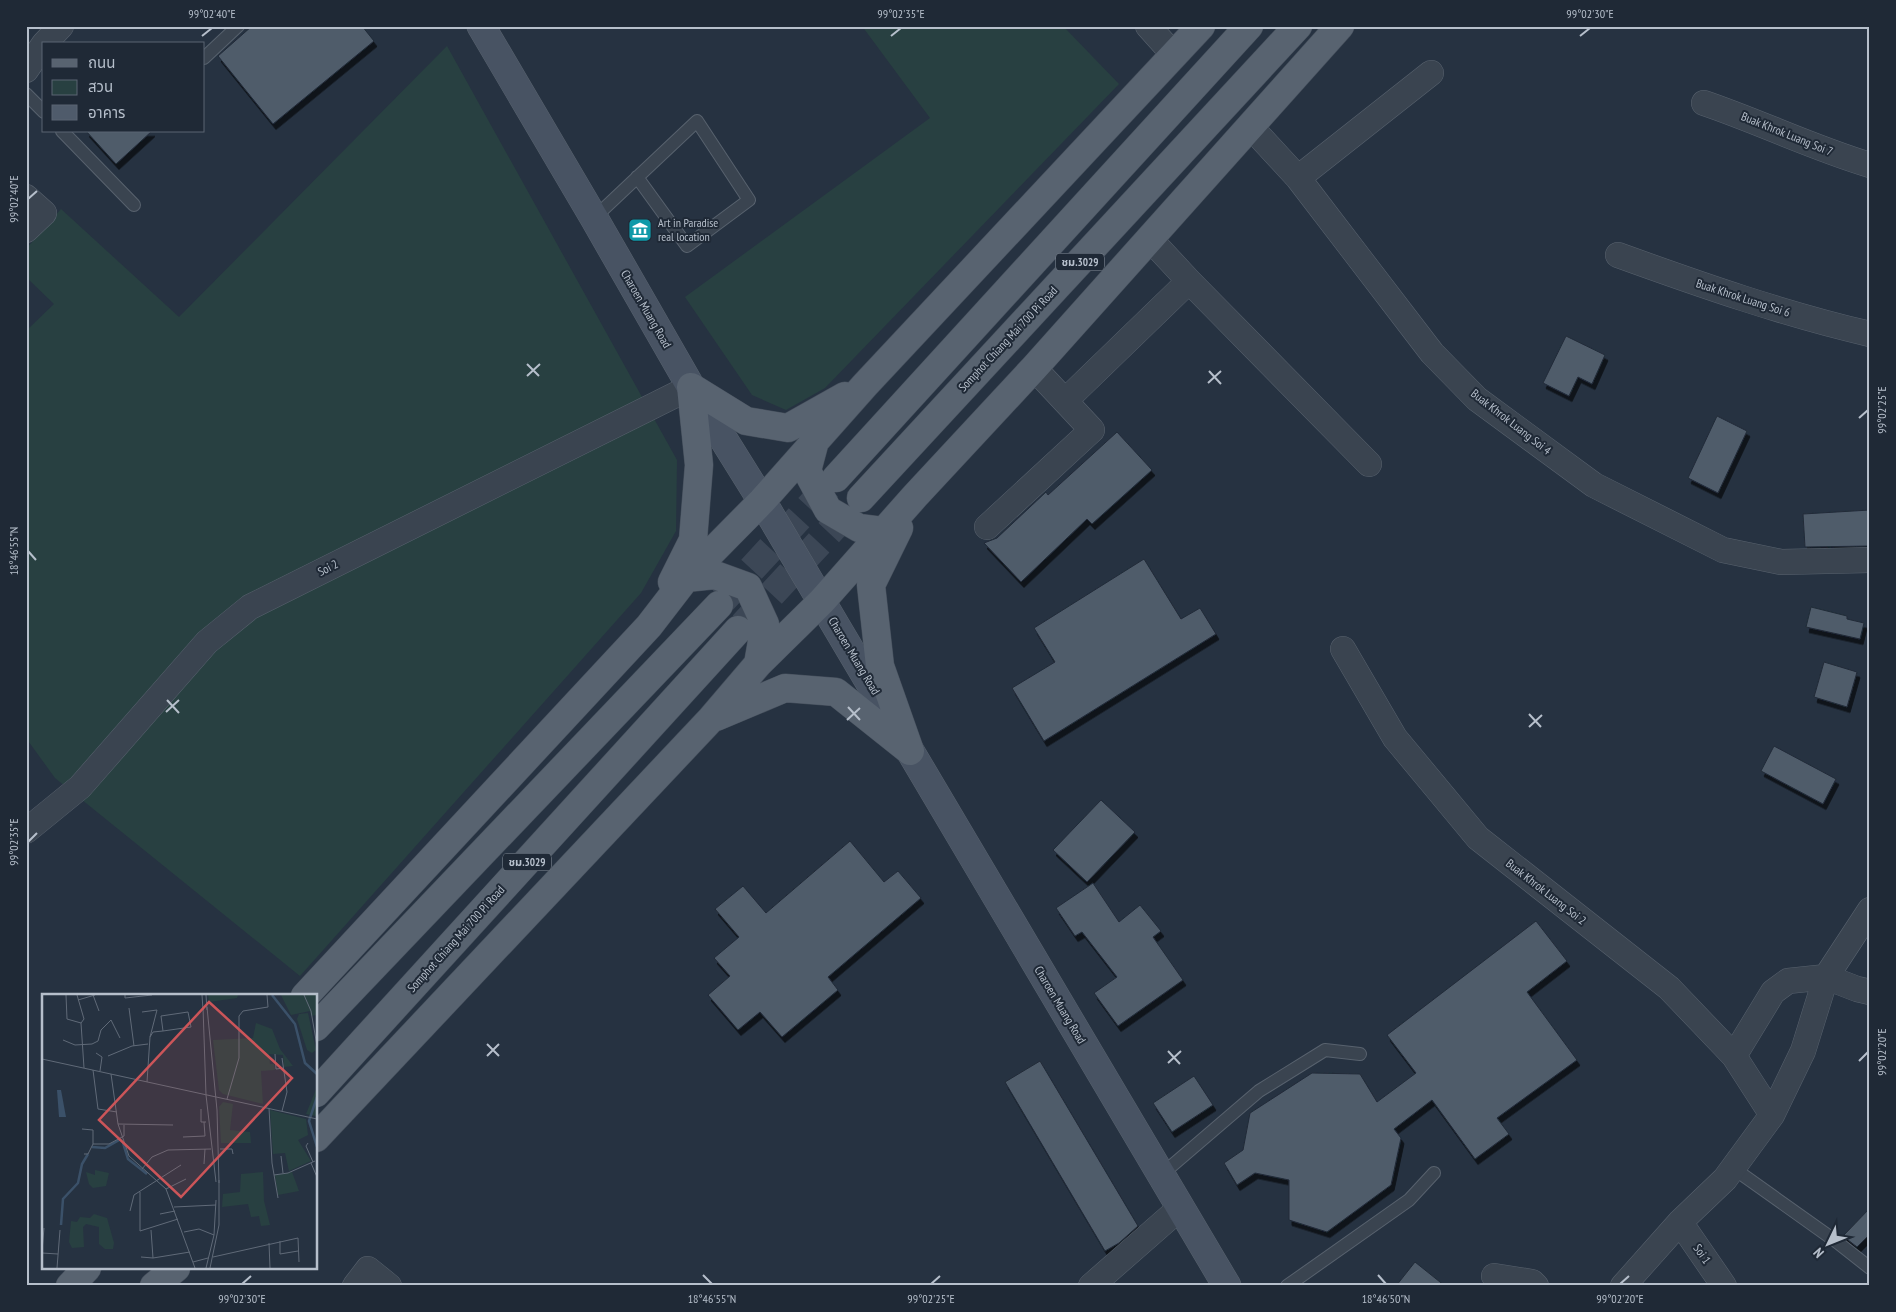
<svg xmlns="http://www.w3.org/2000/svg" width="1896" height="1312" viewBox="0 0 1896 1312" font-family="'PT Sans Narrow','Noto Sans Thai',sans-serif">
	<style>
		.green { fill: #284041 }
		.building { fill: #4f5b6b; stroke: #212b38; filter: url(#shadow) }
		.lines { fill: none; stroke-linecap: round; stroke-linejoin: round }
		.primary-tunnel { stroke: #3c4756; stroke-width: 28; stroke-dasharray: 28 14; stroke-linecap: butt }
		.service-casing { stroke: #58626e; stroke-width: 14 }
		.minor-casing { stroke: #58626e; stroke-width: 26 }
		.secondary-casing { stroke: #58626e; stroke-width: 29 }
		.primary-casing { stroke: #434d5a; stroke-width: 29 }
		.service { stroke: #3a4450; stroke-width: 12 }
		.minor { stroke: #3a4450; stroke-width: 25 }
		.secondary { stroke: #485363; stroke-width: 28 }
		.primary { stroke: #586370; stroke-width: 28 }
		.ticks { fill: none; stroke: #b6bfcb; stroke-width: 2 }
		.labels { text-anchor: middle; stroke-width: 4; stroke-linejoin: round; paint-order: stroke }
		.shield { fill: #1f2936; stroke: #89929e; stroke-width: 1 }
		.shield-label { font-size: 11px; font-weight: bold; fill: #b6bfcb }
		.street-label { font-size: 12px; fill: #b6bfcb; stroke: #1f2936 }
		.poi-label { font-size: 12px; fill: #b6bfcb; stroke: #1f2936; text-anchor: start }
		.inset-river { fill: none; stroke: #3b5169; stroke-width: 2.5 }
		.inset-road { fill: none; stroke: #606a78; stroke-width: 1 }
		.view { fill: #cc5559; fill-opacity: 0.15; stroke: #cc5559; stroke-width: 2.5 }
		.inset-edge { fill: none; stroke: #b6bfcb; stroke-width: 2.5 }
		.neatline { fill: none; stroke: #b6bfcb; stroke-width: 2 }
		.ticks-label { font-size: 12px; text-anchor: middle; fill: #b6bfcb }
	</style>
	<defs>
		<filter id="shadow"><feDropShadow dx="3" dy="5.5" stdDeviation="0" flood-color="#0009"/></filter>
	</defs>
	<rect width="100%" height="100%" fill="#263241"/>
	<path class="green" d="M862 26H1063L1119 84 825 388 786 410 752 395 685 297 930 118Z
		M447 46 677 460 676 531 641 593 300 976 55 778 26 738V331L54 304 26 277V249L61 209 179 317Z"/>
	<path class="building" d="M252 26H362L374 41 273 124 218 56Z
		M86 131H152L116 164Z
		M1566 336 1605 355 1592 384 1578 377 1569 396 1543 383Z
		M1717 416 1747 431 1718 493 1688 478Z
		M1117 432 1152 470 1092 524 1087 519 1021 582 984 543 997 538 1046 492 1048 495Z
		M1870 510V546L1805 547 1803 514Z
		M1144 559 1181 619 1200 608 1216 634 1044 741 1012 688 1055 662 1034 628Z
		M1811 607 1847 616V619L1864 623 1860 639 1806 627Z
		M1824 662 1857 672 1847 707 1814 697Z
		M1774 746 1836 779 1823 804 1761 771Z
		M1101 800 1135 832 1087 882 1053 850Z
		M850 841 884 882 898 871 921 898 828 977 838 990 782 1037 760 1012 738 1030 708 995 730 976 714 958 739 937 715 909 743 886 766 913Z
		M1093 883 1119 922 1140 905 1161 931 1153 937 1183 980 1118 1026 1094 993 1117 977 1082 932 1075 936 1056 908Z
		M1536 921 1567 961 1527 992 1577 1060 1497 1118 1509 1134 1475 1159 1432 1100 1394 1129 1401 1138 1391 1185 1327 1232 1289 1220V1180L1255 1173 1237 1185 1224 1163 1243 1150 1250 1113 1312 1073 1360 1074 1377 1102 1416 1073 1387 1035Z
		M1040 1061 1138 1226 1119 1243 1105 1251 1005 1082Z
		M1194 1076 1213 1105 1172 1132 1153 1103Z
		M1870 1208V1234L1857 1247 1843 1236Z
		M1415 1262 1445 1286H1396Z"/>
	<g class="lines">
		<path class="primary-tunnel" d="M723 600 835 479
			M743 625 858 501"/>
		<g class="service-casing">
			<path id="service" d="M204 58 238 26
				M26 94 44 112
				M62 131 134 205
				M594 218 697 121 749 200 687 246 637 177
				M1733 1168 1837 1242 1870 1268
				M1161 1175 1259 1091 1325 1050 1360 1054
				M1287 1286 1409 1200 1434 1173"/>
		</g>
		<g class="minor-casing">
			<path id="minor" d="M1148 26 1174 55
				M44 44 61 26
				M26 70 44 44
				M1704 103C1760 122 1813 148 1870 165
				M1250 126 1298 178 1432 353 1477 399 1594 485 1723 550 1781 562 1870 560
				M1298 178 1431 73
				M26 197 44 213 26 230
				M1150 239 1189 281
				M1618 255C1701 285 1784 314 1870 334
				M1066 400 1189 281 1369 464
				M987 527 1092 430 1034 368
				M1343 649 1395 738 1478 838 1669 988 1734 1056 1772 1115
				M26 831 80 787 207 642 250 607 691 387
				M1734 1056 1773 992 1788 981 1826 977 1857 989 1870 992
				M1680 1222 1724 1286
				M1494 1276 1532 1282 1536 1286
				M355 1286 368 1269 389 1286
				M1091 1286 1180 1208
				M1623 1286 1680 1222 1725 1179 1772 1115 1803 1051 1826 977 1870 910"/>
		</g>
		<g class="secondary-casing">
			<path id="secondary" d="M481 26 594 218 691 387 762 501 1227 1286"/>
		</g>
		<g class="primary-casing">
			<path id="primary" d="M691 387 746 421 788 428 845 396
				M815 441 807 471 828 510 859 528 883 531
				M836 478 1249 26
				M861 498 1298 26
				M899 528 871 585 880 666 910 751
				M686 578 715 575 748 587 765 624 758 664
				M672 582 693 540 699 465 691 387
				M716 717 785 688 836 692 910 751
				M305 996 649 626 686 578 762 501 865 385 1201 26
				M316 1027 719 605
				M316 1093 738 630
				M316 1138 711 719 758 664 822 601 915 496 1034 368 1340 26
				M70 1286 87 1268
				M154 1286 176 1268"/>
		</g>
		<use href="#service" class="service"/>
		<use href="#minor" class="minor"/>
		<use href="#secondary" class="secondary"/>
		<use href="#primary" class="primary"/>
	</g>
	<path class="ticks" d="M202 36 212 28M891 36 901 28M1580 36 1590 28M28 199 37 191M527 364 539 376M1209 371 1221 384M527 376 540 364M1208 383 1221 371M1859 418 1868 410M28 551 36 560M167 700 179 713M848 707 860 720M166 712 179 700M1529 714 1541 727M847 720 860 708M1529 727 1542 715M28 842 37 833M487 1044 499 1056M1168 1051 1180 1064M487 1056 499 1044M1859 1061 1868 1052M1168 1063 1181 1051M703 1275 712 1284M1378 1275 1386 1284M242 1284 251 1276M931 1284 940 1276M1620 1284 1629 1276"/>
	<defs>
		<g id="museum-square" transform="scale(1.25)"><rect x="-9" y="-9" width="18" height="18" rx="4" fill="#0f9aa8" stroke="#1f2936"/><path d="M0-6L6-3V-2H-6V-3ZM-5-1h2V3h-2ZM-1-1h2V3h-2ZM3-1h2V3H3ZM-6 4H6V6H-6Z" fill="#fff"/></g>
	</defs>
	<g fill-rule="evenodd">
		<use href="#museum-square" x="640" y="230"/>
	</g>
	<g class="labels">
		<g class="shield">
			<rect x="1056" y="253.5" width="48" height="17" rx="4"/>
			<rect x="503" y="853.5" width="48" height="17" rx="4"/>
		</g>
		<g class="shield-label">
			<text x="1080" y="266">ชม.3029</text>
			<text x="527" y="866">ชม.3029</text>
		</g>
		<g class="street-label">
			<text transform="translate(1787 134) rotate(22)" y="4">Buak Khrok Luang Soi 7</text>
			<text transform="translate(1743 298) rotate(18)" y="4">Buak Khrok Luang Soi 6</text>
			<text transform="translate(646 309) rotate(60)" y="4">Charoen Muang Road</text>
			<text transform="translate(1008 339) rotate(-47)" y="4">Somphot Chiang Mai 700 Pi Road</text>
			<text transform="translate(1511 422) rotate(38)" y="4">Buak Khrok Luang Soi 4</text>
			<text transform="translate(328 568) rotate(-27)" y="4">Soi 2</text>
			<text transform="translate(854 656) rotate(59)" y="4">Charoen Muang Road</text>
			<text transform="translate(1546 892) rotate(38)" y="4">Buak Khrok Luang Soi 2</text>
			<text transform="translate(456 939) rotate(-48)" y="4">Somphot Chiang Mai 700 Pi Road</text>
			<text transform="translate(1060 1005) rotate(59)" y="4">Charoen Muang Road</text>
			<text transform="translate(1702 1254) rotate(55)" y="4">Soi 1</text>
		</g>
		<g class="poi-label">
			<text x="658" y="227">Art in Paradise<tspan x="658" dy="14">real location</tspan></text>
		</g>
	</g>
	<g transform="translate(42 994)">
		<rect width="275" height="275" fill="#263241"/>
		<path d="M166 1H196L195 4 167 8ZM239 1H275V21L269 22 268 17 249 21ZM266 19 274 56 270 59 265 56 255 25 257 20ZM214 29 230 35 238 55 251 72 242 73 241 61 227 60 228 70H232L233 76 219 77 221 110 181 100 177 96 171 46 211 44ZM275 93V112L274 122 264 120ZM181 108 191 110 188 136 208 138 209 149H179L177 113ZM228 116 264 125 266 141 256 146 269 167 247 177 243 159 231 160ZM53 176 67 179 64 192 51 194 47 190 44 178 53 181ZM221 178 222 207 228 231 219 232 217 222 209 223 206 210 180 213 181 200 198 198 199 180ZM250 178 257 197 236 201 233 181ZM52 220 65 224 72 249 71 255H63L57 250V233L44 230 41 233 42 253 30 254 27 248 29 227 35 228 38 223 48 224Z" fill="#284041"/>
		<path d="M15 96H19L24 123H17Z" fill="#3b5169"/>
		<path class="inset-river" d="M230 1 253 30 263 69 275 80M275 103 267 127 275 153M81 149 86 165 105 180M50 153 63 154 79 145M19 231 21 205 36 189 40 170 46 160"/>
		<path class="inset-road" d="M24 1 25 25 39 29M35 1 42 25 39 29 42 74M51 1 57 17M83 1V4L110 1M160 1 161 16M164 1 165 16M262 1 269 17 275 52M36 6 53 1M161 13 164 101 174 188M165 13 175 116 177 189M87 14 92 52M100 18 115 16 108 43M21 46 33 51 50 50 56 47 59 36 69 26 78 44M54 59 60 63 58 77M233 60 234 75 242 74M66 62 90 52 106 50M0 65 275 125M51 76 56 115 75 118M69 80 76 130 87 162 124 195 153 274M105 88 108 43 111 38 121 37 149 33 146 18 119 22 121 37M185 105 197 64V22L201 17 226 13 225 1M227 114 230 169 236 204M159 115V128H164M240 117 245 98 240 64M76 130 131 131M40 135 51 136V150L46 160H42M141 143 163 142 162 128M266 149 264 152 271 168M51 150H67L82 142V131M178 155H190L191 160M239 162 241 179M269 169 275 183M162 170 163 155M100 175 110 163 126 156 169 155M232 181 246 179 273 167M124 195 144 185M98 198V237L136 225M132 213 174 211M88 217 92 201 139 171M118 220 133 217M142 238 157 235 172 241M238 247V260L256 257M227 249 228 274M0 257 2 234M0 259 16 260M99 263 111 264 109 236M171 263 256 244 257 268M111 264 148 258M151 268 166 264M15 274 18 236M164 274 172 241 174 206M168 274 177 231V186"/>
		<path class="view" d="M167 8 250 84 139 203 57 126Z"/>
		<rect width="275" height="275" class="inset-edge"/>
	</g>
	<rect width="1896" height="1312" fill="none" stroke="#1f2936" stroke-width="55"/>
	<rect x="42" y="42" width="162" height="90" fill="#1f2936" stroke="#5b6572"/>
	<rect x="52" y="59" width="25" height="8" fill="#586370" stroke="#5b6572"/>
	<text x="88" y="68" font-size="15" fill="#b6bfcb">ถนน</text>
	<rect x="52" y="80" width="25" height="15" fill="#284041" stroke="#5b6572"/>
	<text x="88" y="92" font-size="15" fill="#b6bfcb">สวน</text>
	<rect x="52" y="105" width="25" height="15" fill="#4f5b6b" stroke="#5b6572"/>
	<text x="88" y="118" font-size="15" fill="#b6bfcb">อาคาร</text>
	<g transform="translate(1828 1244) rotate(227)" stroke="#1f2936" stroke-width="4" paint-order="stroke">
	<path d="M0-4L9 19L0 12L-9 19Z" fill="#b6bfcb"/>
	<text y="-8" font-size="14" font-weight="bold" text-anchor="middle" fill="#b6bfcb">N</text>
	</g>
	<rect x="28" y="28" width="1840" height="1256" class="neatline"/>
	<g class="ticks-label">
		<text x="212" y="18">99°02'40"E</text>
		<text x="901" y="18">99°02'35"E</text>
		<text x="1590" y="18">99°02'30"E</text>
		<text transform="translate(14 199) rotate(-90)" y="4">99°02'40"E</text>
		<text transform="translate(1882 410) rotate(-90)" y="4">99°02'25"E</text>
		<text transform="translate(14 551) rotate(-90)" y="4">18°46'55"N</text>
		<text transform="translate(14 842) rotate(-90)" y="4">99°02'35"E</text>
		<text transform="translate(1882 1052) rotate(-90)" y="4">99°02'20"E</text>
		<text x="242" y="1303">99°02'30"E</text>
		<text x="712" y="1303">18°46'55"N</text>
		<text x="931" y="1303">99°02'25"E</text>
		<text x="1386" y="1303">18°46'50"N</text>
		<text x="1620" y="1303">99°02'20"E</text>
	</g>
</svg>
